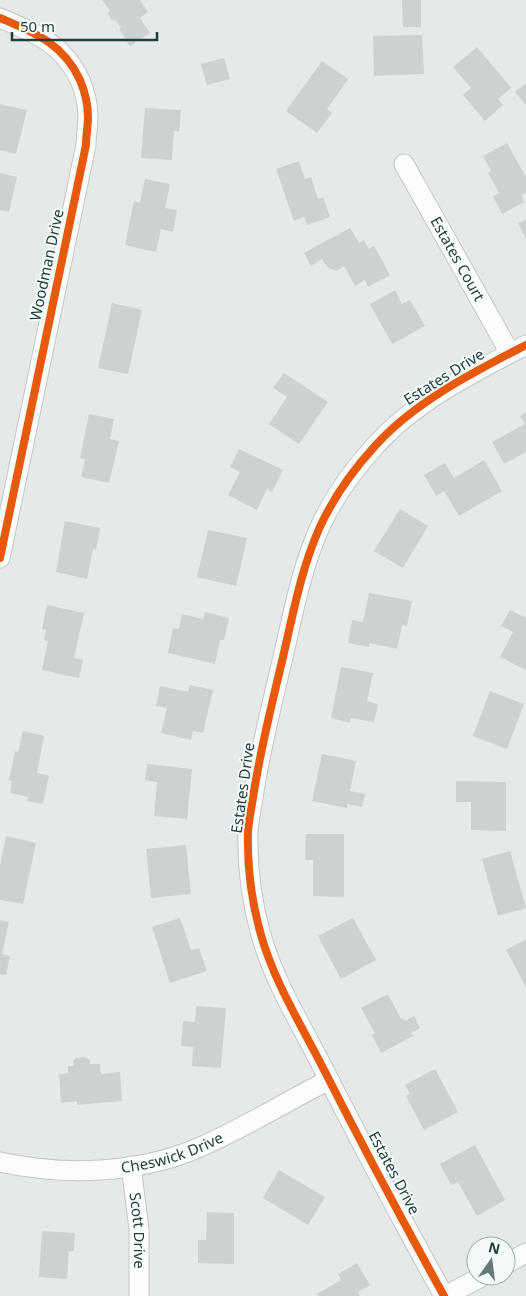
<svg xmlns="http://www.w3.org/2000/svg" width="526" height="1296" viewBox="0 0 526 1296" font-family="'Noto Sans',sans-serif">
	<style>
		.building { fill: #ccd2d0 }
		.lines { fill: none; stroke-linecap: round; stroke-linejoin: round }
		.minor-casing { stroke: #c2c7c6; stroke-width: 21 }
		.minor { stroke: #fbfcfc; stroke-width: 19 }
		.cycleway-casing { stroke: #f3f9f7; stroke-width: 11 }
		.cycleway { stroke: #e8590c; stroke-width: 8 }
		.labels { text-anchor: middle; stroke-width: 4; stroke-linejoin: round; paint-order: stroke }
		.street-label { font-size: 15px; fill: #223f3d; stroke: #f3f9f7 }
	</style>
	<rect width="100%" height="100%" fill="#e5eae9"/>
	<path class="building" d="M102 0H140L148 12 140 18 150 33 130 46 119 29 121 28 115 19 113 21 107 13 110 11Z
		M402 0H421V27H403Z
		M422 35 424 74 374 76 373 36Z
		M477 47 511 88 498 99 503 105 485 121 463 95 471 88 453 67Z
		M224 58 230 79 207 85 201 64Z
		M322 61 348 79 327 109 332 113 317 133 286 111Z
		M526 83V105L515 92Z
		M0 104 27 110 16 154 0 150Z
		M145 108 181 110 179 131H174L172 160 141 158Z
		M507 143 526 177V193L521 195 524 202 502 214 493 196 499 193 488 173 491 171 483 156Z
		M299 161 305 179 311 177 318 199 323 197 330 217 307 225 304 217 294 221 276 169Z
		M0 173 17 177 9 212 0 210Z
		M145 179 170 184 165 208 177 210 173 232 161 229 156 252 125 245 134 201 140 203Z
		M526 219V239L518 223Z
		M350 228 359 243 364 240 369 249 374 246 390 275 368 287 365 280 355 286 344 266 336 271 327 267 322 259 311 266 304 253Z
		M395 290 402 304 410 300 425 326 392 344 370 304Z
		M112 303 142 310 128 374 98 368Z
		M284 373 328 402 299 444 269 424 287 397 273 388Z
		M526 412V452L504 464 492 442 525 424 520 416Z
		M89 414 114 419 110 439 119 441 109 483 81 477 85 459 80 458Z
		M239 449 283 470 272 492 267 489 257 510 228 495 240 472 230 467Z
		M484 460 502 491 459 516 444 491 436 496 424 475 445 463 454 478Z
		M400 509 428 526 403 568 374 551Z
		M65 521 100 528 96 550 93 549 87 579 56 572Z
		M208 530 247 538 236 586 197 577Z
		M369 593 412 601 407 626 402 625 397 649 370 643 369 647 348 643 352 620 363 622Z
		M47 605 84 613 74 658 83 660 79 678 42 670 48 641 44 640 46 630 42 629Z
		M510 610 526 618V670L500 657 513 632 501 626Z
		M205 612 229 618 224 640H220L215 664 168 653 173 628 179 629 182 614 203 619Z
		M341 667 373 673 367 701 378 704 374 722 351 718 350 723 331 718Z
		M190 685 213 690 203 733 193 731 191 740 161 733 167 708 156 706 160 686 188 692Z
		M490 691 524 704 507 749 473 736Z
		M23 731 44 736 37 773 49 776 43 804 27 801 28 797 10 793 12 781 9 780 15 751 18 752Z
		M322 754 356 761 350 791 365 794 362 807 347 804V808L312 801Z
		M147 764 192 769 187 819 154 816 157 782 145 780Z
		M456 781 506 782V831L471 830V802H456Z
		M306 834H344V897L313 896V860H305Z
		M6 836 36 843 23 904 0 900V866Z
		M186 845 191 894 151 898 146 849Z
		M510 851 526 908 498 916 482 859Z
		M180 918 191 950 199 948 207 971 170 983 152 927Z
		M353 918 376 960 341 979 318 936Z
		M0 920 9 922 2 954 10 956 6 975 0 974Z
		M526 939V987L506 950Z
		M388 994 401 1019 403 1018 405 1021 414 1016 420 1028 411 1033 413 1036 381 1053 372 1035 375 1033 361 1008Z
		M196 1006 226 1008 221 1068 192 1066 193 1047 181 1046 183 1021 195 1022Z
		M85 1057 90 1060V1064H100L101 1074 120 1072 122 1101 77 1105V1101L61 1103 59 1074 68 1073V1066H74L73 1061 76 1058Z
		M435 1069 458 1112 424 1130 406 1096 410 1094 405 1085Z
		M475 1145 505 1200 477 1216 458 1182 451 1185 440 1164Z
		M279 1170 325 1197 308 1225 263 1198Z
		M207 1212 234 1213V1264L198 1263V1240H206Z
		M42 1231 75 1233 74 1251H69L67 1279 39 1277Z
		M357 1263 370 1285 358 1292 360 1296H318L317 1294 341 1280 338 1274Z"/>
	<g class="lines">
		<g class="minor-casing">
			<g id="minor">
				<path d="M0 18C35 33 63 43 80 80 85 92 88 104 88 117 88 126 86 136 86 145L0 558"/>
				<path id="s1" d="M404 164 510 353"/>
				<path id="s2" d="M0 1162C64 1176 137 1174 198 1148 243 1129 285 1102 329 1080"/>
				<path id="s3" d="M131 1166 139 1229V1296"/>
				<path d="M506 1264 526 1253"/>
				<path d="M444 1296C402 1220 361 1143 322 1066 300 1023 274 981 261 935 252 903 247 865 248 831 249 820 251 809 253 798 260 750 272 704 283 657 293 614 301 570 319 529 332 500 353 470 375 446 414 402 474 372 526 345"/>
				<path d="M445 1296 483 1276"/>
			</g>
		</g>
		<use href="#minor" class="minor"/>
		<g class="cycleway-casing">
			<path id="cycleway" d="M0 18C35 33 63 43 80 80 85 92 88 104 88 117 88 126 86 136 86 145L0 558
				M444 1296C402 1220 361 1143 322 1066 300 1023 274 981 261 935 252 903 247 865 248 831 249 820 251 809 253 798 260 750 272 704 283 657 293 614 301 570 319 529 332 500 353 470 375 446 414 402 474 372 526 345"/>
		</g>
		<use href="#cycleway" class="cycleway"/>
	</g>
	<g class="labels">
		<g class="street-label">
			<text dy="5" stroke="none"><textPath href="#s1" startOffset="109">Estates Court</textPath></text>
			<text transform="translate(47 265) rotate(-78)" y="5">Woodman Drive</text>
			<text transform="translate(444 377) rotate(-32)" y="5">Estates Drive</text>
			<text transform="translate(243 788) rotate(-82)" y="5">Estates Drive</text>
			<text dy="5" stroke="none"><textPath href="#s2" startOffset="175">Cheswick Drive</textPath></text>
			<text transform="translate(394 1173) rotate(62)" y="5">Estates Drive</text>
			<text dy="5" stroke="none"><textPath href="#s3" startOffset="65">Scott Drive</textPath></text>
		</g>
	</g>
	<g transform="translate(491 1261) rotate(14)"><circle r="24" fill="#f3f9f7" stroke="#9fafad"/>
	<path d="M0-4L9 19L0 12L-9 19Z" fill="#667b79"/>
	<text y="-8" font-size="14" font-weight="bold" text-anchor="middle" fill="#223f3d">N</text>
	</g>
	<path d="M12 32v8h145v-8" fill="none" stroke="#223f3d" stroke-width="2.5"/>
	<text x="20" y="32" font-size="15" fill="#223f3d" stroke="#f3f9f7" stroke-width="4" paint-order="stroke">50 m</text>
</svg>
